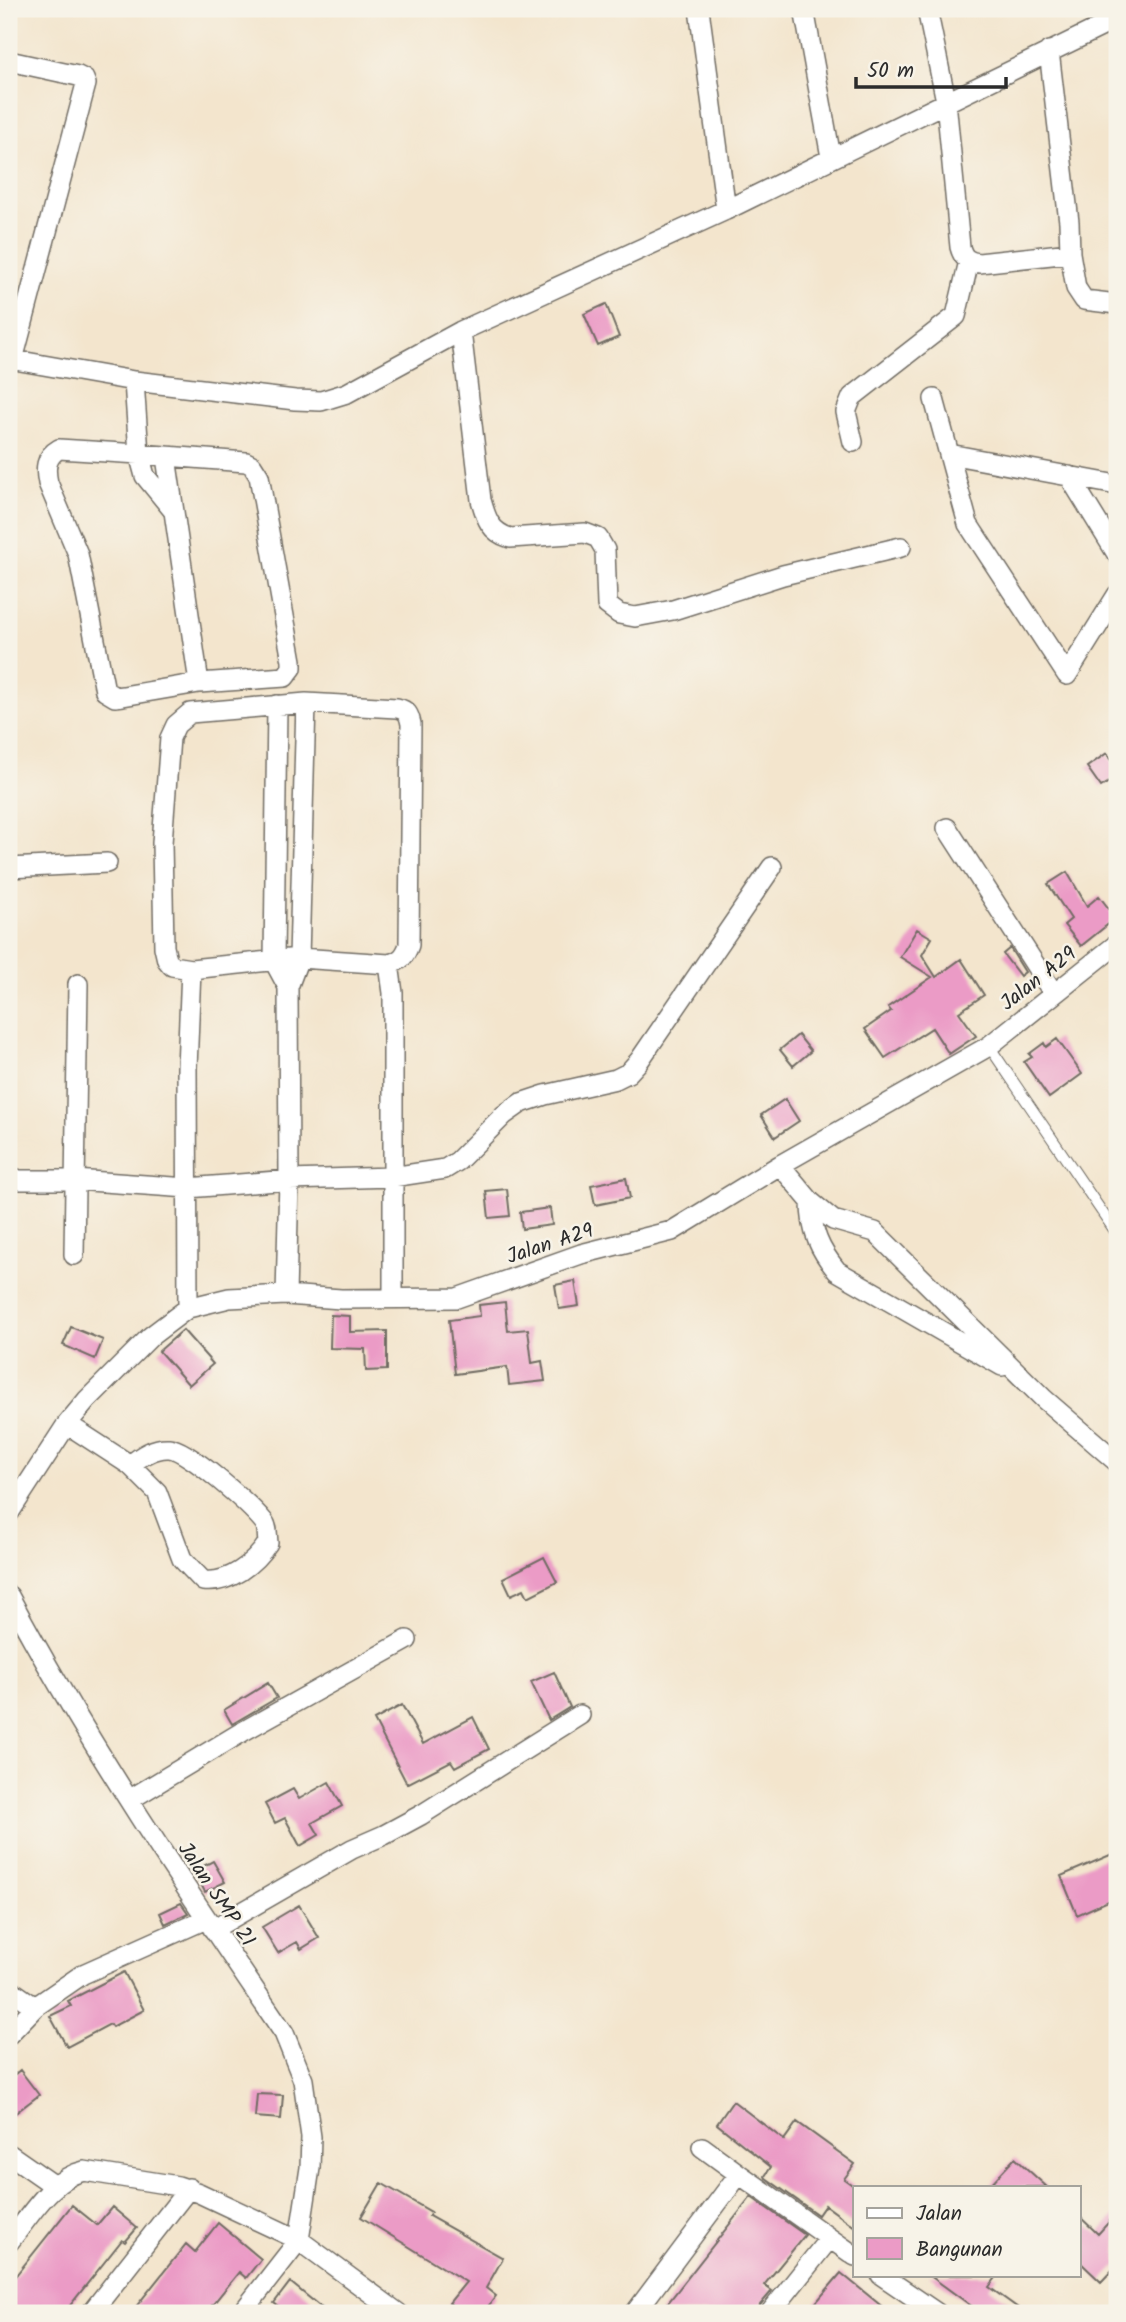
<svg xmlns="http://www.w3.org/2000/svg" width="1126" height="2322" viewBox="0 0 1126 2322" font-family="Kalam,sans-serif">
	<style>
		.building { fill: #eb9bc6 }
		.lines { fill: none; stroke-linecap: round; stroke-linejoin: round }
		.lane-casing { stroke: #716c64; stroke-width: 12 }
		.street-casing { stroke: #716c64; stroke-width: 22 }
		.lane { stroke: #fff; stroke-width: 10 }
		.street { stroke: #fff; stroke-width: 19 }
		.labels { text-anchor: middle; stroke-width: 5; stroke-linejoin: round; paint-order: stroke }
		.street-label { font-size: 21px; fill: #2b2b2b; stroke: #f7f3e8 }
	</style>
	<rect width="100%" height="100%" fill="#f7f3e8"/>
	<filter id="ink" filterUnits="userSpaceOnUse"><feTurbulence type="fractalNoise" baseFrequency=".0143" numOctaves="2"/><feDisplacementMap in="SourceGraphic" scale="14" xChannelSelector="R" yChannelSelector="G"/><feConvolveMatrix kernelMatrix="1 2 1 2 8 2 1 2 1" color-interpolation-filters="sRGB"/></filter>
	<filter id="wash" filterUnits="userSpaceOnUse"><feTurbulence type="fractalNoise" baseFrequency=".00686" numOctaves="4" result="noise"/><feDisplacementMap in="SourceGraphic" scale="28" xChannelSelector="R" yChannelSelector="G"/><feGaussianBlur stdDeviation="1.57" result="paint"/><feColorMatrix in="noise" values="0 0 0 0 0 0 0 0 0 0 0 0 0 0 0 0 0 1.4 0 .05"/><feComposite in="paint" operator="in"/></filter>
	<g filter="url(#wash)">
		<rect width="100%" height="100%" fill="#f3e5cd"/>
		<g id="blocks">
			<path class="building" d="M606 304 619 337 598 346 584 314Z
				M1107 753 1117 768V777L1101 787 1087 767Z
				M1067 872 1087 906 1099 896 1116 918 1081 946 1064 925 1071 919 1048 884Z
				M917 929 932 938 922 955 936 977 961 959 984 995 959 1012 976 1036 949 1054 932 1028 885 1058 865 1029 891 1011 888 1007 932 977 900 957Z
				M1010 948 1025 972 1020 976 1003 954Z
				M798 1035 811 1051 793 1066 780 1050Z
				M1057 1039 1082 1074 1049 1098 1024 1062 1032 1057 1029 1054 1044 1043 1046 1047Z
				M785 1099 799 1121 775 1137 761 1115Z
				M626 1178 630 1198 595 1205 591 1185Z
				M507 1189 510 1216 489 1218 486 1191Z
				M550 1208 552 1225 522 1229 520 1212Z
				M575 1281 579 1306 559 1309 555 1285Z
				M505 1302 508 1331 528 1329 532 1363 542 1361 545 1381 509 1385 507 1367 455 1374 449 1320 480 1316 479 1305Z
				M331 1315 350 1316V1332L387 1331V1370L366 1371 365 1349 330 1348Z
				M71 1327 103 1340 95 1359 63 1345Z
				M183 1330 213 1364 189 1385 159 1351Z
				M544 1557 557 1582 528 1597 524 1589 511 1595 503 1578Z
				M554 1672 570 1707 549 1720 531 1682Z
				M268 1683 277 1698 232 1724 224 1710Z
				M402 1705 423 1744 473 1717 489 1749 455 1767 451 1761 407 1784 374 1720Z
				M329 1782 342 1806 312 1823 319 1835 300 1846 285 1818 275 1823 265 1804 293 1789 299 1799Z
				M1117 1852V1897L1077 1915 1061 1876Z
				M213 1861 225 1882 205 1892 194 1871Z
				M181 1903 188 1913 165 1924 160 1913Z
				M299 1905 319 1938 301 1949 297 1942 278 1953 262 1927Z
				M124 1972 144 2010 112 2027 110 2024 67 2047 50 2016 71 2006 68 2001Z
				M20 2070 39 2095 9 2118V2079Z
				M257 2094 283 2095 281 2119 255 2117Z
				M733 2101 784 2140 797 2122 855 2164 844 2179 855 2187V2227L825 2205 818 2215 766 2178 765 2176 771 2167 717 2124Z
				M1015 2158 1047 2187H988Z
				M381 2183 431 2212 429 2216 503 2258 486 2288 496 2296 483 2313H463L449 2303 466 2282 361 2217Z
				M751 2197 805 2235 764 2285 772 2291 760 2305 758 2313H660Z
				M72 2205 97 2225 112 2207 137 2228 125 2242 122 2240 64 2313H9V2284Z
				M1117 2213V2265L1101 2282 1079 2261V2216L1098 2234Z
				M218 2223 261 2259 246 2278 239 2272 206 2313H131L186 2244 195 2252Z
				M841 2273 890 2313H807Z
				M929 2275H998L989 2287 1025 2313H981Z
				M290 2282 328 2313H287L274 2303Z"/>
		</g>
	</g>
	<g filter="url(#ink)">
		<use href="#blocks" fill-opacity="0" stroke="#716c64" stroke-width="2"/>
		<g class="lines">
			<g class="lane-casing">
				<path id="lane" d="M989 1046 1117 1234"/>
			</g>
			<g class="street-casing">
				<path id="street" d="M699 9 726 210
					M804 9 831 157
					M927 9 946 101 960 247C963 258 967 261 979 263L1070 253 1069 222 1049 51
					M9 61 78 76 84 79 86 84 13 360
					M1070 253 1076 288 1084 300 1117 304
					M461 331 481 500C486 518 490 532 510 538L585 533 598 538 605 550 607 605 619 614 635 617 673 610 783 575 901 547
					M9 359 134 381 295 400 321 401 347 393 461 331 726 210 1117 19
					M134 381 139 454 246 462 252 465 259 476 292 661V668L285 677 199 683 166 457
					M934 399 968 524 1067 675 1117 595
					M853 442 846 412 852 397 956 316 969 261
					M949 454 1117 485
					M1069 476 1117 554
					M172 509 145 476 139 454 59 449C45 457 45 469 48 483L78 554 105 691 115 697 123 696 199 683
					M277 705 274 961 288 987
					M947 828 1054 994
					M9 868 107 863
					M191 969 299 958 389 964
					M780 1165 811 1202 833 1220 875 1232 1044 1399 1117 1462
					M9 1176 19 1180H75L188 1188 289 1180 392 1177 445 1169 458 1161 504 1115 521 1103 545 1095 616 1079 628 1073 639 1061 772 867
					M811 1202C811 1231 819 1249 837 1271L1002 1366
					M74 1255 78 984
					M286 1295 289 1180 288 987 299 958 306 703
					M188 1308 187 1068 191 969 172 966 167 960 164 947 162 843 170 738 176 725 190 713 306 703 397 708C407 710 409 714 411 724L409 945C405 956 401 961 389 964L393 993V1297
					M67 1424 130 1465 157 1492 182 1559 203 1581C229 1584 254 1564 268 1543 267 1536 268 1527 264 1522 251 1506 188 1449 169 1448 154 1447 141 1456 130 1465
					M9 1513 67 1424 87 1400 151 1336 188 1308 229 1298 286 1295 341 1299 457 1298 581 1254 672 1231 780 1165 989 1046 1117 944
					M9 1596C90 1748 187 1891 284 2033L303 2080 311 2137 310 2168 299 2240 242 2313
					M129 1800 242 1732 407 1640
					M213 1929 352 1849 384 1835 421 1815 580 1715
					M9 1989 35 2007
					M9 2034 35 2007 83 1974 206 1919
					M702 2147 739 2174
					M9 2154 55 2186
					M9 2242C29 2218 51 2178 84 2171L178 2186 199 2193 299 2240 398 2313
					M881 2275 937 2313
					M91 2313 189 2188
					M635 2313 739 2174 855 2256
					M770 2313 829 2239"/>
			</g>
			<use href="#lane" class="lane"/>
			<use href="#street" class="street"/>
		</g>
	</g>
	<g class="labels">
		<g class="street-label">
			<text transform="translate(1038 978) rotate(-38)" y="7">Jalan A29</text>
			<text transform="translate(550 1243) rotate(-18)" y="7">Jalan A29</text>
			<text transform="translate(217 1894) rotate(56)" y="7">Jalan SMP 21</text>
		</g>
	</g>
	<rect width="1126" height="2322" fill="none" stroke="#f7f3e8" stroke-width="35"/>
	<rect x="853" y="2186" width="228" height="91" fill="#f7f3e8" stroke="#a5a39c" stroke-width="2"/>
	<rect x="867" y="2208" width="35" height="10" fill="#ffffff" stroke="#a5a39c" stroke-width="2"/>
	<text x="916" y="2220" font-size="21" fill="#2b2b2b">Jalan</text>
	<rect x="867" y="2238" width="35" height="21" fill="#eb9bc6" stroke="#a5a39c" stroke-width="2"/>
	<text x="916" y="2256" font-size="21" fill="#2b2b2b">Bangunan</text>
	<path d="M856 77v10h150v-10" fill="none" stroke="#2b2b2b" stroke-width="3.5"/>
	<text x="867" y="77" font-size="21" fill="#2b2b2b" stroke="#f7f3e8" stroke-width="5" paint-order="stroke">50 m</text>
</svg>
